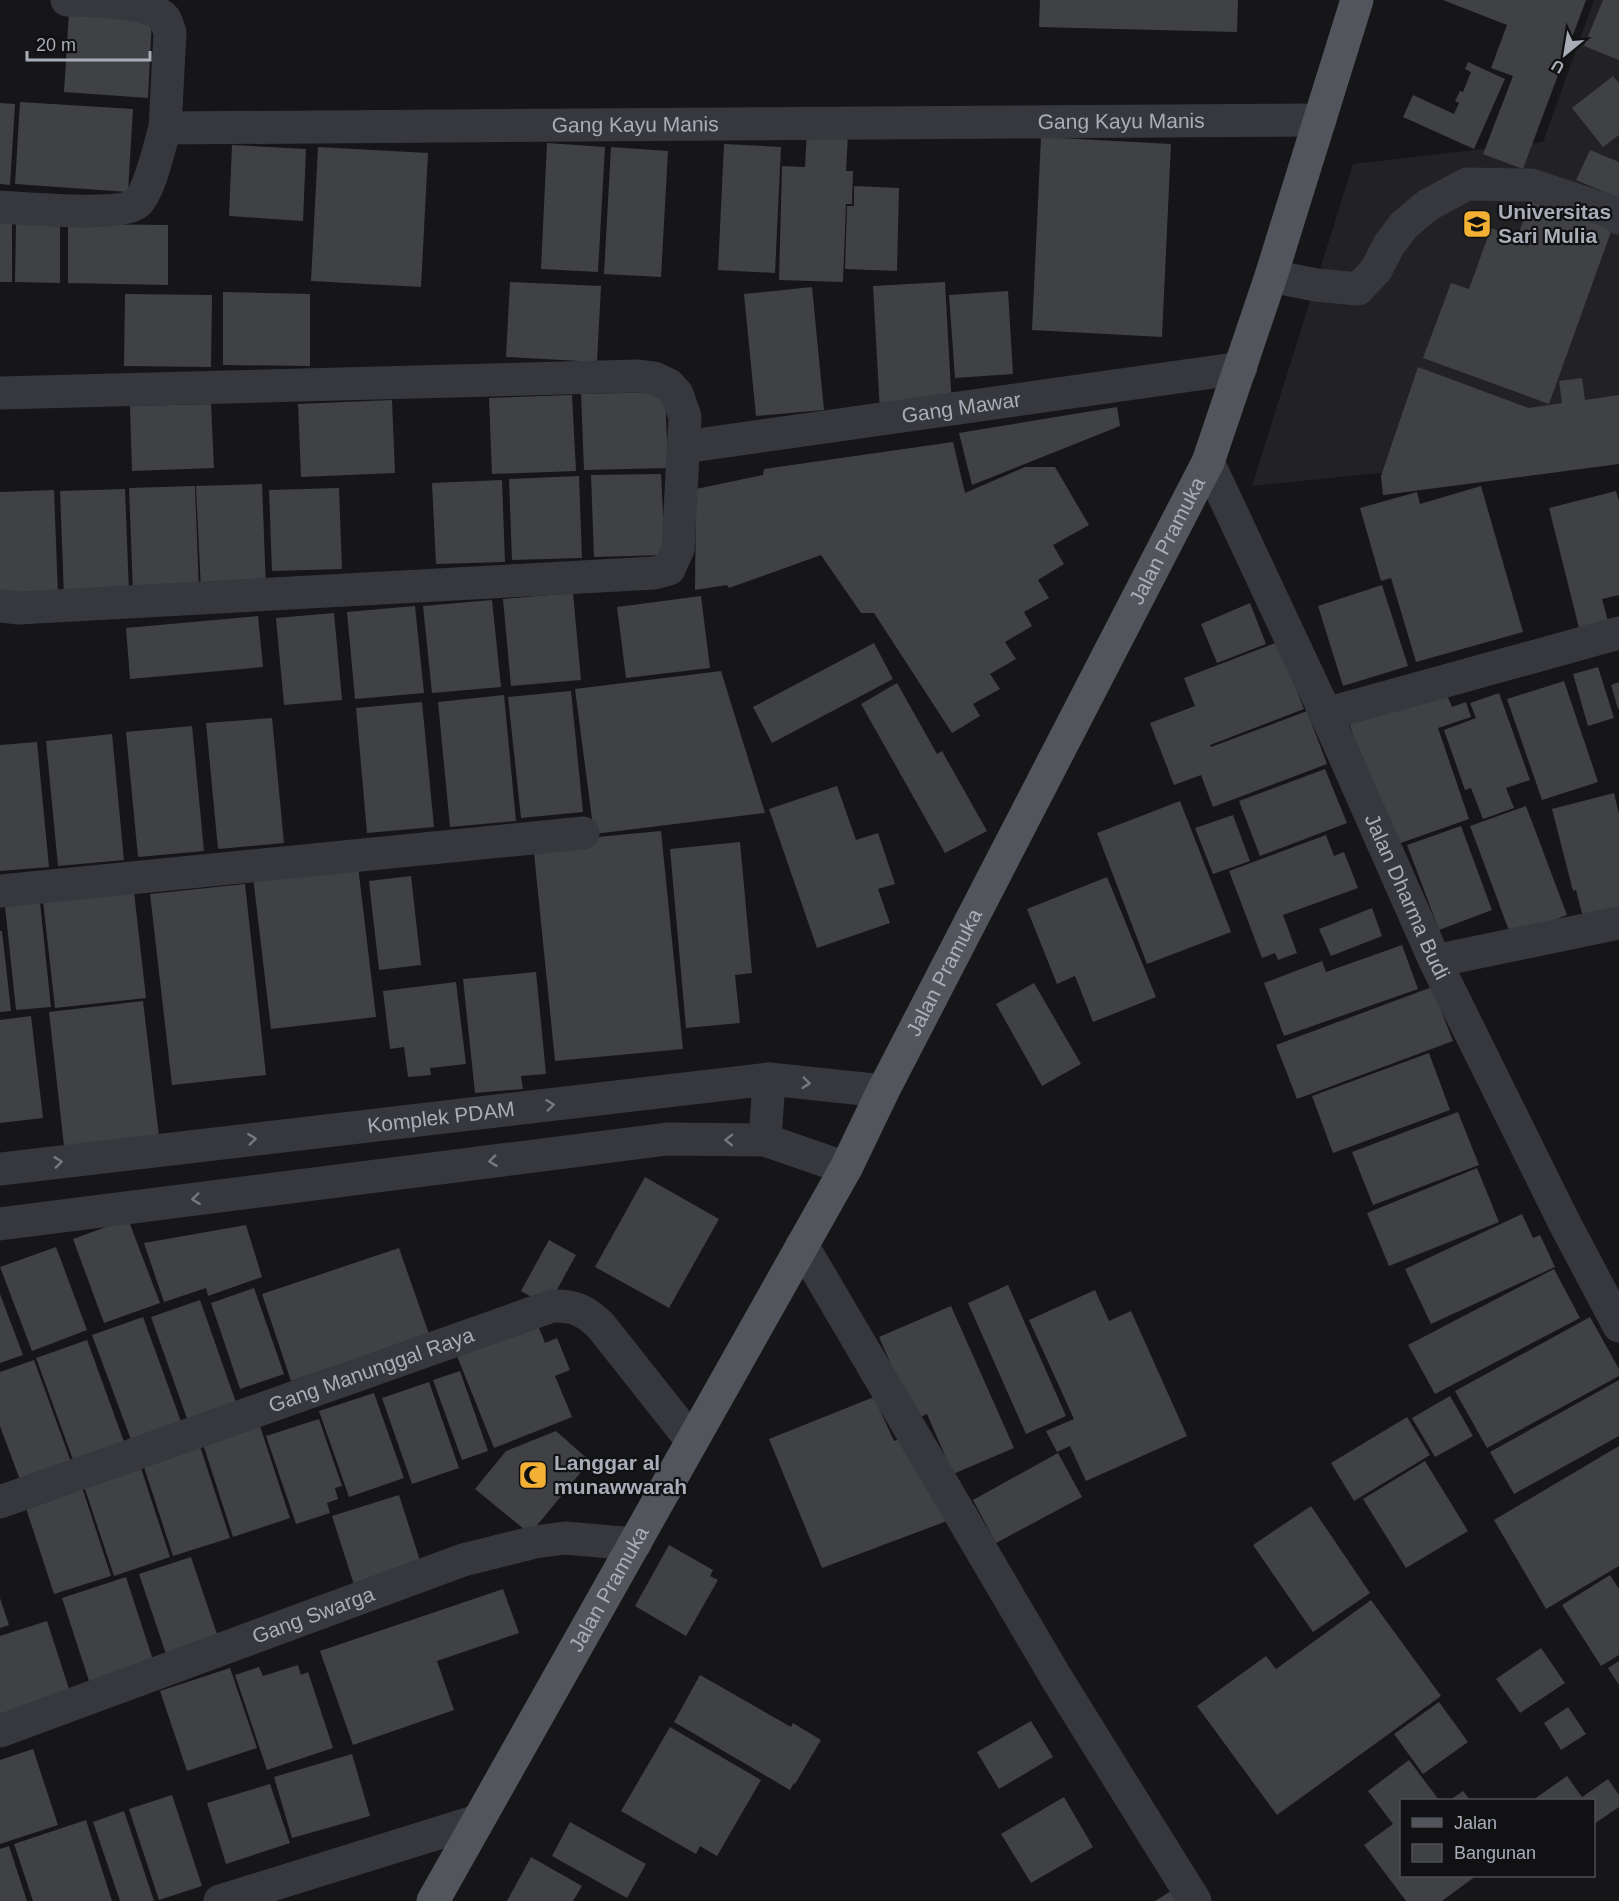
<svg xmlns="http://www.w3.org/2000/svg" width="1619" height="1901" viewBox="0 0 1619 1901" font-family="Arial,sans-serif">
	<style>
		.built { fill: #222225 }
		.building { fill: #404145 }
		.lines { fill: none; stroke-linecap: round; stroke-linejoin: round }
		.minor { stroke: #37383d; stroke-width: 33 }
		.major { stroke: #53555c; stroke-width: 33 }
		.oneway { stroke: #757881 }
		.labels { text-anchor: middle; stroke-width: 4.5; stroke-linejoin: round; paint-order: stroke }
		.street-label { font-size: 21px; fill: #a8adb8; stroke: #111113 }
		.poi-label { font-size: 21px; font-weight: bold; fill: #a8adb8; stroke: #111113; text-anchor: start }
	</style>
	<rect width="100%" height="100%" fill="#161618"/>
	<path class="built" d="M1594 0H1619V448L1252 486 1353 164 1543 142Z"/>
	<path class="building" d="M1040 0H1238L1237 32 1039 27Z
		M1443 0H1586L1523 169 1483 154 1513 76 1491 68 1507 25Z
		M1603 0H1619V60L1584 46Z
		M69 12 152 18 148 98 64 92Z
		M1468 62 1505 79 1474 149 1403 117 1413 95 1454 114 1459 103 1455 101 1460 91 1463 92 1471 72 1465 69Z
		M1613 76 1619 83V135L1603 147 1572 108Z
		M20 102 133 109 128 192 15 184Z
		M0 103 15 104 10 185 0 184Z
		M807 132 848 134 846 171H853L852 204H846L843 282 779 280 782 166 805 167Z
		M1041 137 1171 144 1162 337 1032 330Z
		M547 143 605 147 598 272 541 269Z
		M724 144 781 147 775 273 718 270Z
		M232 145 306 149 303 221 229 216Z
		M318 147 428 153 421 287 311 281Z
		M611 147 668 151 661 277 604 274Z
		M1590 150 1619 162V198L1576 180Z
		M854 186 899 188 897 271 845 269 847 206H854Z
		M1531 200 1612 229 1549 404 1423 358 1451 283 1469 289 1491 228 1517 238Z
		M0 222H12V282H0Z
		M16 222 60 223V283L15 282Z
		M68 224 168 225V285L68 283Z
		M510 282 601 286 597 362 506 357Z
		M945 282 952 408 880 412 873 286Z
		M812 287 824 410 756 416 744 294Z
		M1008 291 1013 374 955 378 949 295Z
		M223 292 310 294V366L223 365Z
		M125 294 212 295 211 367 124 366Z
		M1418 367 1529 408 1562 403 1559 381 1582 378 1585 400 1619 395V464L1383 495 1381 476Z
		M665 392 668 468 584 470 581 394Z
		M572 395 576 471 492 474 489 398Z
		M392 400 395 473 301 477 298 404Z
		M211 404 214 468 132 471 130 406Z
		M1117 407 1120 426 972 485 959 433Z
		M953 442 965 493 1025 467H1055L1089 525 1053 545 1064 564 1038 580 1049 598 1024 612 1032 626 1005 642 1016 659 990 674 1000 689 973 704 980 716 952 733 874 613H861L821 555 729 588 727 585 695 590 696 489 763 475 764 469Z
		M661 474 665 555 594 557 591 475Z
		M579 476 582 558 512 560 509 479Z
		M502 480 505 562 436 564 432 483Z
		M262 484 266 588 201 590 196 486Z
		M195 486 199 591 133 593 129 488Z
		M1481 486 1523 632 1416 662 1391 578 1381 581 1360 508 1417 492 1420 504Z
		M339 488 342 569 272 571 269 490Z
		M125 489 129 593 64 596 60 491Z
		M54 490 58 594 0 596V492Z
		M1616 491 1619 501V595L1602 599 1609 625 1580 632 1549 508Z
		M1382 585 1408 666 1343 686 1318 606Z
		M573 593 581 680 511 686 503 599Z
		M701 596 710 668 626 678 617 607Z
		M492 600 501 687 432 693 423 606Z
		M1250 603 1266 644 1217 663 1201 624Z
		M415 606 424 693 355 699 347 612Z
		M334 613 342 700 284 705 276 618Z
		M258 616 263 667 130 679 126 628Z
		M1278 642 1304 709 1210 745 1211 747 1307 711 1327 764 1213 807 1201 775 1174 785 1150 723 1195 706 1184 678Z
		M874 643 893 679 772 743 753 707Z
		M1598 667 1614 718 1588 726 1573 674Z
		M721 671 765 813 594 834 575 689Z
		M1564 681 1598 782 1542 800 1507 699Z
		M1619 682V709H1618L1611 685Z
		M897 683 937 754 942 751 987 831 945 853 861 704Z
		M1445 690 1452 707 1466 702 1471 717 1438 728 1469 819 1392 846 1349 723Z
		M571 691 583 812 521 818 508 697Z
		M1499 693 1530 780 1506 788 1514 808 1483 819 1471 788 1465 790 1444 730 1476 718 1470 703Z
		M504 695 516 821 450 827 438 702Z
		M422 702 434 827 367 833 356 708Z
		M272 718 284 843 218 849 206 723Z
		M192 726 204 851 138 857 126 732Z
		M112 734 124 860 58 866 46 741Z
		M37 742 49 867 0 871V745Z
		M1325 769 1347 823 1260 856 1239 801Z
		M837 786 856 840 878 833 895 884 878 889 890 923 817 948 769 809Z
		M1614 793 1619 814V908L1583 917 1576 890 1573 891 1552 809Z
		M1180 801 1231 932 1147 964 1097 833Z
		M1526 806 1567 915 1511 936 1470 826Z
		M1233 815 1250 861 1213 874 1195 828Z
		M1461 826 1492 910 1439 930 1407 845Z
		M661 831 683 1049 555 1061 533 843Z
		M1326 835 1334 856 1344 852 1358 888 1283 915 1297 953 1278 960 1275 953 1262 958 1229 871Z
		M740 842 752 973 735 975 740 1023 686 1028 670 849Z
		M358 866 376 1017 271 1029 253 877Z
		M411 876 421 965 379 970 369 881Z
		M1107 877 1156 997 1093 1022 1075 976 1057 984 1027 909Z
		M133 883 146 998 55 1008 42 892Z
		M245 884 266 1075 172 1085 150 894Z
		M39 893 51 1007 16 1010 4 897Z
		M1372 908 1382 936 1331 956 1319 929Z
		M0 931H2L11 1011 0 1012Z
		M1402 945 1418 989 1284 1036 1264 983 1322 961 1326 972Z
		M536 972 546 1074 521 1076 523 1089 475 1093 463 979Z
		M456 982 466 1064 430 1068 431 1075 408 1077 404 1047 390 1049 383 991Z
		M1034 983 1081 1064 1042 1086 996 1004Z
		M1432 987 1453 1041 1297 1099 1276 1045Z
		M143 1001 159 1136 64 1146 49 1012Z
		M31 1016 43 1118 0 1123V1020Z
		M1429 1053 1450 1110 1333 1153 1312 1096Z
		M1458 1112 1479 1165 1373 1205 1352 1152Z
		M1477 1168 1499 1222 1389 1266 1367 1213Z
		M645 1177 719 1219 669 1308 595 1267Z
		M1522 1214 1533 1238 1540 1235 1555 1267 1431 1324 1405 1269Z
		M128 1219 160 1303 104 1323 73 1239Z
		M246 1225 262 1277 208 1296 206 1288 164 1302 144 1243Z
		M549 1240 576 1255 548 1306 521 1291Z
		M56 1247 87 1330 32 1351 0 1267Z
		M399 1248 429 1334 291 1381 262 1294Z
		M1554 1269 1580 1318 1435 1394 1408 1345Z
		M1008 1285 1066 1416 1026 1434 968 1303Z
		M254 1288 284 1374 240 1389 211 1303Z
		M1095 1290 1109 1321 1131 1311 1187 1436 1086 1481 1070 1446 1057 1452 1046 1431 1074 1419 1029 1320Z
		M0 1294 23 1355 0 1363Z
		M200 1300 239 1411 190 1427 151 1317Z
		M951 1306 1014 1448 953 1474 927 1414 915 1419 879 1337Z
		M143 1317 183 1427 133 1445 92 1335Z
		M1590 1317 1619 1369V1376L1487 1448 1455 1391Z
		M537 1323 545 1343 557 1338 570 1370 555 1376 572 1417 494 1448 457 1356Z
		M87 1340 127 1450 76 1468 36 1358Z
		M34 1360 74 1470 23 1488 0 1426V1372Z
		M460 1371 488 1451 462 1460 433 1380Z
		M1619 1380V1436L1514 1494 1490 1452Z
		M429 1382 459 1468 412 1484 382 1398Z
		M374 1393 404 1478 349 1497 319 1411Z
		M1450 1396 1473 1436 1435 1457 1412 1418Z
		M874 1397 894 1441 907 1436 947 1521 822 1568 769 1439Z
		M1407 1417 1430 1455 1354 1501 1331 1463Z
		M319 1419 342 1486 335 1488 338 1499 327 1503 330 1513 296 1524 266 1436Z
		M258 1420 290 1518 233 1537 201 1438Z
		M556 1431 590 1461 530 1534 475 1489 506 1451Z
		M198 1440 230 1538 173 1556 141 1458Z
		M1619 1446V1566L1546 1609 1494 1520Z
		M1058 1453 1082 1497 996 1543 973 1500Z
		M138 1459 170 1557 114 1576 81 1477Z
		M1425 1461 1468 1531 1406 1568 1363 1499Z
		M79 1478 111 1576 54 1594 22 1496Z
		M399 1495 423 1570 356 1591 332 1516Z
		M1311 1506 1370 1593 1313 1632 1253 1545Z
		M669 1545 713 1570 710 1576 718 1580 686 1636 635 1606Z
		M191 1557 221 1646 169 1663 139 1574Z
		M1610 1575 1619 1589V1655L1601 1666 1562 1605Z
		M126 1577 153 1660 89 1681 62 1598Z
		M503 1589 519 1633 437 1661 454 1710 353 1745 320 1651Z
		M0 1598 9 1625 0 1628Z
		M1371 1600 1441 1696 1277 1815 1197 1706 1266 1656 1276 1669Z
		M47 1621 70 1692 0 1715V1636Z
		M1541 1648 1565 1683 1520 1713 1496 1679Z
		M1619 1661V1685L1608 1668Z
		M298 1665 301 1675 308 1672 333 1748 267 1770 235 1675 259 1667 263 1676Z
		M230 1668 257 1748 187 1771 160 1691Z
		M700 1675 791 1727 793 1723 821 1740 795 1784 794 1783 790 1790 674 1722Z
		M1439 1702 1468 1742 1423 1774 1394 1734Z
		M1568 1707 1586 1734 1561 1750 1544 1723Z
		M1031 1721 1053 1757 999 1789 977 1752Z
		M670 1727 761 1780 717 1856 700 1846 696 1854 621 1811Z
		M33 1749 58 1825 0 1844V1760Z
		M352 1754 370 1816 292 1838 274 1777Z
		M1409 1760 1439 1800H1402V1876H1476L1442 1901H1406L1364 1845 1393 1824 1368 1791Z
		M1567 1776 1582 1797 1608 1779 1619 1795V1807L1594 1824V1800H1533Z
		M270 1784 290 1843 226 1864 207 1803Z
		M1463 1791 1470 1800H1450Z
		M172 1795 202 1886 159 1900 129 1809Z
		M1064 1797 1093 1847 1031 1883 1001 1834Z
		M124 1811 154 1901H120L93 1822Z
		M86 1820 112 1901H33L14 1844Z
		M570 1822 646 1864 627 1898 552 1856Z
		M9 1846 27 1901H0V1849Z
		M531 1857 582 1886 573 1901H507Z
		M1176 1888 1184 1901H1155Z"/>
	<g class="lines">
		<g class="minor">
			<path id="s1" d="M67 0C92 1 147 0 164 18 167 22 168 28 170 32L165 128 1320 120"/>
			<path d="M0 207C25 208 122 218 138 202 151 188 159 147 165 128"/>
			<path d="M1271 276 1316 285 1358 289 1376 270 1389 245 1404 225 1428 205 1467 184 1531 185 1612 212 1619 218"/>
			<path d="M0 393 638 376 654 378 669 385 677 394 685 417 678 549 669 569 654 573 18 608 0 606"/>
			<path id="s2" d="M684 447 1241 368"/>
			<path id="s3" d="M1208 462 1326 714 1435 961 1564 1222 1619 1326"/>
			<path d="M1326 714 1619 633"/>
			<path d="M0 891 583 833"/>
			<path d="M1435 961 1619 923"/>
			<path d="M765 1140 769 1079"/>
			<path id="s4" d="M0 1169 769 1079 883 1091"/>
			<path d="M0 1224 667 1139 765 1140 846 1168"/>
			<path d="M802 1245 1057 1679 1195 1901"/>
			<path id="s5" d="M0 1502 552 1306C574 1305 586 1311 601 1326L692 1441"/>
			<path id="s6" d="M0 1731 463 1560 535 1542 565 1538 635 1544"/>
			<path d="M220 1901 477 1821"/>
		</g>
		<path class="major" id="s7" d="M433 1901 846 1168 883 1091 1208 462 1271 276 1357 0"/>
	</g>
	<defs><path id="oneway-chevron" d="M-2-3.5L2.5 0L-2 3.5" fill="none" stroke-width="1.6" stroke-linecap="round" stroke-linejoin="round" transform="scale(1.5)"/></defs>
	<g class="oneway">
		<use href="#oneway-chevron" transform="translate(806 1083) rotate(6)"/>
		<use href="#oneway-chevron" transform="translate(550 1105) rotate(-7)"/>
		<use href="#oneway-chevron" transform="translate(252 1139) rotate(-7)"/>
		<use href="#oneway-chevron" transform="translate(729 1140) rotate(-179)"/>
		<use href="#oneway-chevron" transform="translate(493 1161) rotate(173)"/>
		<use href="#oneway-chevron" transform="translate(58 1162) rotate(-7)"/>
		<use href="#oneway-chevron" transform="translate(196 1199) rotate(173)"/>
	</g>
	<defs>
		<g id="university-square" transform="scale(1.5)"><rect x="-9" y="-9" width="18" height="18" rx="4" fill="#f2b134" stroke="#111113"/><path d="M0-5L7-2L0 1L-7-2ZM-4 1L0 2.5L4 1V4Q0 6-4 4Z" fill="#111"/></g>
		<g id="mosque-square" transform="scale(1.5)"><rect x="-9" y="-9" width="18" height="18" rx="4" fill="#f2b134" stroke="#111113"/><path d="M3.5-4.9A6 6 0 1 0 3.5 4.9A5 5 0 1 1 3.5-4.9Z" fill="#111"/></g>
	</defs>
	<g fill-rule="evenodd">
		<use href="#university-square" x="1477" y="224"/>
		<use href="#mosque-square" x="533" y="1475"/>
	</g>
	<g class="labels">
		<g class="street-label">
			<text dy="7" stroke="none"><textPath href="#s1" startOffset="1168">Gang Kayu Manis</textPath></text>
			<text dy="7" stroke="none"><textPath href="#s1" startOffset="682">Gang Kayu Manis</textPath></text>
			<text dy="7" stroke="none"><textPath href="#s2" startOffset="280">Gang Mawar</textPath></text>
			<text dy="7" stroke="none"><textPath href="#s7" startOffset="1546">Jalan Pramuka</textPath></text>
			<text dy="7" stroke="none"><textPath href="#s3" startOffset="478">Jalan Dharma Budi</textPath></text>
			<text dy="7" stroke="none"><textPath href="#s7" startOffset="1060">Jalan Pramuka</textPath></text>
			<text dy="7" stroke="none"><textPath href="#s4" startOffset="444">Komplek PDAM</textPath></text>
			<text dy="7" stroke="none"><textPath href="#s5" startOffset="394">Gang Manunggal Raya</textPath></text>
			<text dy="7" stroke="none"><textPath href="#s7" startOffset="358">Jalan Pramuka</textPath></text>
			<text dy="7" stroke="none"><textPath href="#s6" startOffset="334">Gang Swarga</textPath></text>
		</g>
		<g class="poi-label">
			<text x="1498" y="219">Universitas<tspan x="1498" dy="24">Sari Mulia</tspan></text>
			<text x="554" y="1470">Langgar al<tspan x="554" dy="24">munawwarah</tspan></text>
		</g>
	</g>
	<rect x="1400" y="1799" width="195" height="78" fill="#111113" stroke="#4d4f55" stroke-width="1.5"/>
	<rect x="1412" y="1818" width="30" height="9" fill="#53555c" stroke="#4d4f55" stroke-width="1.5"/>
	<text x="1454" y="1829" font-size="18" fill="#a8adb8">Jalan</text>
	<rect x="1412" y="1844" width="30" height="18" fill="#404145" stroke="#4d4f55" stroke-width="1.5"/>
	<text x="1454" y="1859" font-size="18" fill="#a8adb8">Bangunan</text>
	<g transform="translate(1565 54) rotate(210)" stroke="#111113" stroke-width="4.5" paint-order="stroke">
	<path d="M0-4.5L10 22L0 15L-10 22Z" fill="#a8adb8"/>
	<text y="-9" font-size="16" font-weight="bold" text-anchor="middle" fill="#a8adb8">U</text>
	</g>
	<path d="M27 51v9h123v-9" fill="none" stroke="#a8adb8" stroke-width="3"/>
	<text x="36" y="51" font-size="18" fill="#a8adb8" stroke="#111113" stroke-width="4.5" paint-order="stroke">20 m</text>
</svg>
